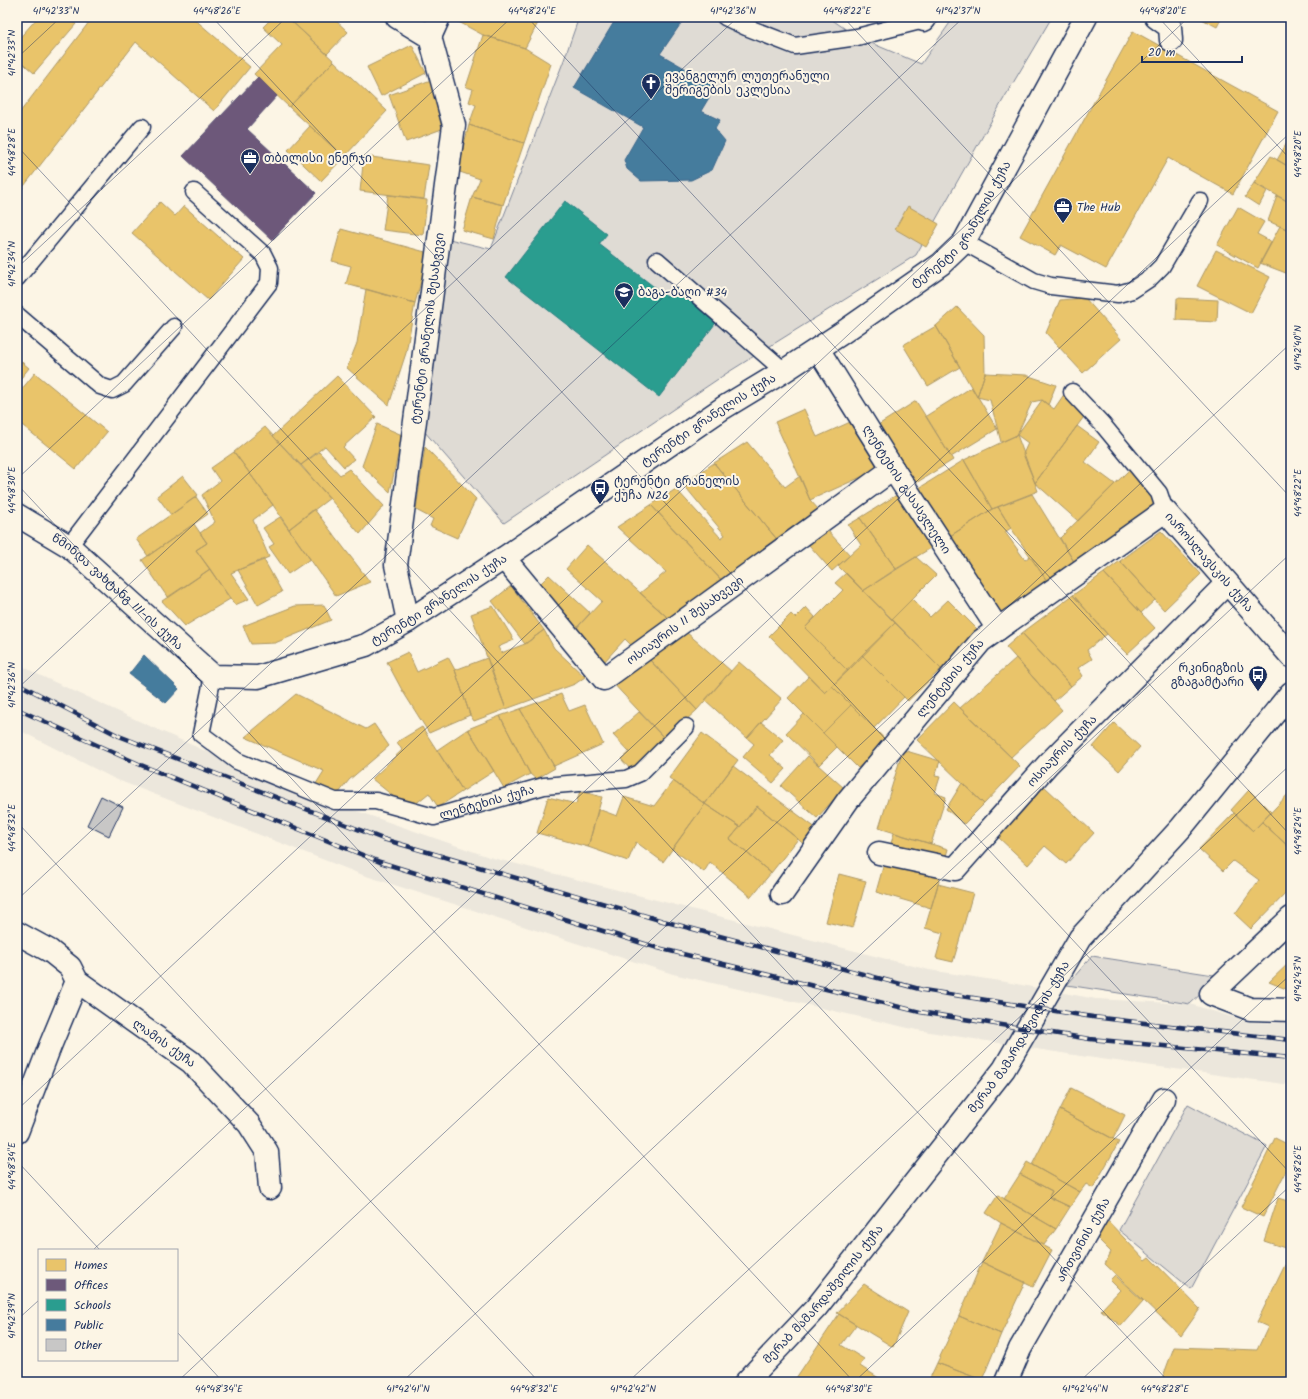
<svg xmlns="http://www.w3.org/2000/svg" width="1308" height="1399" viewBox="0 0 1308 1399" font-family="Kalam,'Noto Sans Georgian',sans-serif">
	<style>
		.built { fill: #ece7dc }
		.green { fill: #dfdbd4; stroke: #7d8599 }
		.homes { fill: #e9c46a; stroke: #ab9766 }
		.offices { fill: #6d597a; stroke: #544c72 }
		.schools { fill: #2a9d8f; stroke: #267c80 }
		.public { fill: #457b9d; stroke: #38648a }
		.building { fill: #c8c7c6; stroke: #1b2f5e }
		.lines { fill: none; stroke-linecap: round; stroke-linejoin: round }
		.service-casing { stroke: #1b2f5e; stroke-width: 19 }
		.minor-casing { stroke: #1b2f5e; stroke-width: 25 }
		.tertiary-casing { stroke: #1b2f5e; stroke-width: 25 }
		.service { stroke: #fcf5e5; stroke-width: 16 }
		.minor { stroke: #fcf5e5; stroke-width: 22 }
		.tertiary { stroke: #fcf5e5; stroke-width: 22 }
		.rail-casing { stroke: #1b2f5e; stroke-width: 4.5 }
		.rail { stroke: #fcf5e5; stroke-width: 3; stroke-dasharray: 9; stroke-linecap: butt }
		.ticks { fill: none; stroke: #1b2f5e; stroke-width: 1; stroke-opacity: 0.45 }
		.labels { text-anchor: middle; stroke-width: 4; stroke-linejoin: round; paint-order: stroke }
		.poi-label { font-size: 12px; fill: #1b2f5e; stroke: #fcf5e5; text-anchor: start }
		.street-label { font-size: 12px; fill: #1b2f5e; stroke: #fcf5e5 }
		.neatline { fill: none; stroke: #1b2f5e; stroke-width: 1.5 }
		.ticks-label { font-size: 10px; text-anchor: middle; fill: #1b2f5e }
	</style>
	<rect width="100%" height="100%" fill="#fcf5e5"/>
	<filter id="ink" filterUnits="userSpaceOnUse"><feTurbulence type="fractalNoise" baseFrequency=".025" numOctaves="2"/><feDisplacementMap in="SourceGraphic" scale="8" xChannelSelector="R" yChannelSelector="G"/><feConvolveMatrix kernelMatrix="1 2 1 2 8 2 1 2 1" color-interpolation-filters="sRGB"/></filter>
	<g filter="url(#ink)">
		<path class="built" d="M17 663 37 674 154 728 279 784 489 857 929 970 1006 982 1096 999 1190 1004 1248 1022 1291 1023V1085L1087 1057 917 1030 673 974 363 875 115 779 17 729Z"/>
		<path class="green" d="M579 17H828L857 37 921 64 954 17H1052L1003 100 916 255 727 373 504 523 424 431 445 238 491 249 564 60Z
			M1092 956 1220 976 1190 1004 1067 985Z
			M1188 1104 1267 1146 1191 1289 1119 1230Z"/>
		<path class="homes" d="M38 17H67L76 24 34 73 17 58V41Z
			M93 17H192L250 67 214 111 136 42 17 195V116Z
			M273 17H287L334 61 289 107 254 74 282 45 263 27Z
			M287 17H332L348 32 327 54Z
			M456 17H541L525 48 483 35 455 20Z
			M1198 17H1222L1217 27Z
			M1133 31 1278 111 1233 194 1168 158 1106 269 1061 245 1055 255 1020 236Z
			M483 35 525 48 551 64 524 143 469 125 476 105 469 102 473 89 466 87Z
			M412 45 426 73 381 96 367 67Z
			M334 61 387 111 344 157 289 107Z
			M431 80 442 129 406 142 389 95Z
			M469 125 524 143 503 205 472 197 480 179 457 171Z
			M310 126 344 157 321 181 288 150Z
			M1291 136V168L1277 160Z
			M364 156 429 165 424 199 360 191Z
			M1271 156 1291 168V203L1254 183Z
			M1254 183 1267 191 1259 206 1245 197Z
			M388 195 427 200 423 235 383 230Z
			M1277 196 1291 203V231L1268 221Z
			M472 197 503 205 494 239 462 230Z
			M160 202 175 216 184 206 244 259 208 300 132 233Z
			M908 206 939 224 926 247 895 229Z
			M1238 207 1264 222 1257 234 1272 242 1258 268 1217 245Z
			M1280 226 1291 231V275L1260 263Z
			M341 229 429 253 415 303 346 284 351 266 332 261Z
			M1216 250 1270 277 1251 313 1197 286Z
			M366 289 415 303 406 353 389 405 347 368 357 343Z
			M1085 298 1121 339 1083 373 1046 333 1060 300Z
			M1177 298 1218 300 1217 322 1176 320Z
			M957 307 984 335 985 373 977 397 936 326Z
			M936 326 960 367 928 386 903 345Z
			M17 358 29 368 17 383Z
			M35 373 107 432 76 469 17 421V395Z
			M985 373 1026 375 1056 385 1048 405 1042 400 1032 402 1017 435 1001 442 990 400 977 397Z
			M337 376 376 417 343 447 354 459 344 467 325 446 301 465 273 436Z
			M972 387 997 429 951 457 926 416Z
			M1065 393 1086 414 1035 483 1023 454 1028 443 1017 435 1042 400 1054 409Z
			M916 401 953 460 911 486 875 427Z
			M804 409 817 437 857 419 879 469 810 500 775 422Z
			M377 424 402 435 390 492 362 466Z
			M1077 426 1099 442 1085 462 1115 484 1078 521 1035 483Z
			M265 427 330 498 289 529 273 505 234 452Z
			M1017 435 1038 491 992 509 964 460Z
			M747 442 785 487 800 476 810 500 819 510 780 543 714 463Z
			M425 447 476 499 457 538 430 526 433 519 416 510Z
			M234 452 273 505 253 520 269 557 231 573 249 599 235 605 196 550 207 543 200 533 215 522 202 495 220 481 211 468Z
			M319 452 340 475 349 469 384 506 360 534 301 465Z
			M964 460 992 509 947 538 916 490Z
			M714 463 780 543 726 585 651 505 676 489 721 538 725 535 683 484Z
			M1129 470 1158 504 1076 565 1060 538Z
			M183 476 198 495 171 515 157 496Z
			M903 491 936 545 896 569 860 518Z
			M1032 494 1076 565 1049 584 1011 528 998 507Z
			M196 497 208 514 148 556 136 539Z
			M651 505 726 585 675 624 640 593 666 572 617 527Z
			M998 507 1011 528 1005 532 1025 560 1030 556 1049 584 1002 617 950 536 992 509Z
			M314 509 370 582 336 596 289 529Z
			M280 517 310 559 288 574 269 547 274 544 263 528Z
			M860 518 896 569 863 591 838 566 861 545 848 525Z
			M194 524 207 543 196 550 210 569 168 598 142 560Z
			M827 530 850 555 832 571 809 545Z
			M1161 531 1201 574 1164 610 1120 561Z
			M587 545 675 624 637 651 625 639 604 662 572 633 602 601 566 569Z
			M916 557 936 575 892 619 863 591Z
			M264 560 282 592 258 605 238 570Z
			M1120 561 1155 600 1141 613 1104 573Z
			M210 569 230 599 185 626 162 601Z
			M846 573 895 623 848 671 805 628 843 590 835 583Z
			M1104 573 1155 628 1127 654 1107 634 1073 595Z
			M549 575 590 613 572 633 536 588Z
			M511 586 544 630 525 644 492 601Z
			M1073 595 1107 634 1087 650 1092 659 1078 668 1083 676 1071 686 1022 633Z
			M912 599 930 617 948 600 979 631 941 669 892 619Z
			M324 605 331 620 275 643 251 644 243 626 295 606Z
			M493 606 514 640 498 647 501 653 525 644 544 630 554 648 585 677 575 684 506 709 471 614Z
			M806 607 815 617 805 628 848 671 825 693 769 636 791 614 795 618Z
			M895 623 941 669 908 701 862 655Z
			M686 632 731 671 697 710 649 659Z
			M1022 633 1071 686 1054 701 1006 647Z
			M408 652 417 672 448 657 455 670 470 715 429 733 402 690 387 662Z
			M645 655 697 710 665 739 610 680Z
			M862 655 904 697 874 728 832 686Z
			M487 658 506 709 474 721 470 715 455 670Z
			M1016 658 1062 710 1011 757 960 708Z
			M739 662 782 699 747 738 705 700Z
			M809 676 825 693 832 686 851 705 823 733 788 698Z
			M296 694 366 729 374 724 389 746 349 780 335 798 314 787 324 771 245 737Z
			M561 694 569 711 585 705 603 744 554 766 520 709Z
			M954 702 1020 766 984 804 917 740Z
			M851 705 886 740 858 768 823 733Z
			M520 709 555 768 536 779 530 774 500 716Z
			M639 712 665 739 632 771 621 759 629 752 613 735Z
			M804 714 837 747 819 765 786 733Z
			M500 716 530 774 504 788 468 729Z
			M761 722 783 740 770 755 786 769 773 783 743 757 754 744 747 738Z
			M1114 723 1140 747 1119 771 1093 747Z
			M422 727 463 791 438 807 429 793 409 809 372 779 402 750 397 742Z
			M468 729 494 771 463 791 437 750Z
			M702 733 738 760 705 804 669 778Z
			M903 750 940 761 935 776 940 777 935 793 946 797 931 844 879 828Z
			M808 756 844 788 817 818 781 786Z
			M733 766 817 829 805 845 757 806 740 827 705 804Z
			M673 781 705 804 663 862 636 842 628 861 588 847 598 809 617 816 624 797 654 806Z
			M962 783 984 804 964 824 946 809Z
			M1044 786 1094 833 1066 864 1045 846 1028 865 998 837Z
			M1249 790 1271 812 1253 831 1231 810Z
			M580 791 602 797 588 847 537 833 548 797 576 804Z
			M1291 791V849L1262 822Z
			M705 804 740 827 730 839 771 873 751 897 710 862 704 872 672 849Z
			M757 806 798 839 771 873 730 839Z
			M1234 813 1253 831 1262 822 1291 849V888L1251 929 1235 914 1259 880 1233 861 1223 871 1199 849Z
			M894 833 948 849 944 863 890 847Z
			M885 860 941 875 931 908 876 892Z
			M839 874 866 881 853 928 826 922Z
			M938 884 973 893 953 962 936 958 943 933 925 928Z
			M1291 961V991L1269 982Z
			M1071 1088 1125 1115 1113 1139 1060 1110Z
			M1060 1110 1119 1142 1093 1188 1086 1184 1080 1192 1032 1165Z
			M1275 1138 1291 1146V1161L1263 1217 1241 1207Z
			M1027 1162 1080 1192 1070 1207 1049 1197 1052 1191 1020 1174Z
			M1020 1174 1052 1191 1049 1197 1070 1207 1056 1229 1004 1199Z
			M998 1195 1056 1229 1044 1245 1001 1223 986 1213Z
			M1278 1198 1291 1202V1250L1264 1241Z
			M1106 1219 1145 1260 1149 1257 1200 1309 1181 1336 1105 1264 1111 1252 1096 1237Z
			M1001 1223 1052 1250 1033 1287 982 1262Z
			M982 1262 1025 1282 1001 1334 959 1316Z
			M1291 1262V1382H1161L1174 1347 1257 1350 1268 1327 1257 1322 1285 1265 1289 1266Z
			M1115 1275 1143 1301 1121 1326 1101 1310 1120 1290 1110 1280Z
			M864 1284 908 1312 893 1347 837 1313Z
			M839 1314 856 1325 841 1345 864 1359 860 1366 885 1382H803L796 1378Z
			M959 1316 1001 1334 982 1380 937 1363Z
			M937 1363 982 1380 981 1382H928Z"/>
		<path class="offices" d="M258 77 277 96 247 129 316 193 272 240 183 156Z"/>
		<path class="schools" d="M565 201 607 234 599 244 667 297 675 287 718 320 659 397 506 277Z"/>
		<path class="public" d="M617 17H680L684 19 660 54 716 86 701 111 720 120 715 129 725 141 712 170 691 180 641 181 627 169 624 160 643 127 574 88Z
			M144 655 179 689 166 703 129 674Z"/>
		<path class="building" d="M101 796 123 807 109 836 87 825Z"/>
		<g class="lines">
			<g class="service-casing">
				<g id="service">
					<path d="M725 17 746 27 795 46 857 37 924 20"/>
					<path d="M964 242 1034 281 1051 286 1118 294 1132 290 1150 278 1162 266 1200 201"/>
					<path d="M657 260 784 371"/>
					<path d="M17 278 142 127"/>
					<path d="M17 315 100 386 112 390 124 384 174 327"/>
					<path d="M1072 392 1103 425 1159 493 1165 511"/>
					<path d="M69 546 269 283 270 268 263 254 194 192"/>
					<path id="s1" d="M213 676 201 734 237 761 335 801H376L434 817 544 786 626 779 640 773 686 727"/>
				</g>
			</g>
			<g class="minor-casing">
				<g id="minor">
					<path d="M397 17 430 37"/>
					<path d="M917 17 924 20 926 17"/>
					<path d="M1156 17 1170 27 1171 40"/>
					<path d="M430 37 439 17"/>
					<path id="s2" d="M818 349 893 469 998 629"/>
					<path id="s3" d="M504 558 604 679 893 469"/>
					<path id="s4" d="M408 621 396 565 454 125 430 37"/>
					<path id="s5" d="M879 853 955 869 1048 764 1227 583"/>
					<path id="s6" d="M782 894 848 800 981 641 1165 511 1291 656"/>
					<path d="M1291 918 1211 994 1250 1009 1291 1010"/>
					<path id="s7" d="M17 933 50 951 70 967 77 981 191 1062 249 1124 267 1152 270 1188"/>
					<path d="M17 1132 50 1046 77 981"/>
					<path id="s8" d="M1006 1382 1020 1349 1164 1099"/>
				</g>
			</g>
			<g class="tertiary-casing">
				<g id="tertiary">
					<path id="s9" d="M17 515 69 546 213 676 258 677 366 645 408 621 504 558 723 408 784 371 842 333 941 264 964 242 1086 17"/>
					<path id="s10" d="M746 1382 816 1308 1004 1069 1080 938 1181 828 1291 693"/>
				</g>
			</g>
			<use href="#service" class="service"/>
			<use href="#minor" class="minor"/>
			<use href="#tertiary" class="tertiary"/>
			<g class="rail-casing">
				<path id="rail" d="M17 683 119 736 383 839 663 921 923 990 1093 1017 1291 1040
					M17 709 141 765 380 862 658 948 920 1012 1090 1039 1291 1058"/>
			</g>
			<use href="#rail" class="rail"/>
		</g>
	</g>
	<path class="ticks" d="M212 17 1291 1174M527 17 1291 836M843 17 1291 498M1158 17 1291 160M17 58 61 17M17 146 1169 1382M17 268 287 17M17 479 512 17M17 484 854 1382M17 689 738 17M17 822 539 1382M17 900 964 17M17 1110 1189 17M17 1161 100 1250M93 1250 1291 132M17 1320 39 1300M177 1332 223 1382M177 1382 1291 343M402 1382 1291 553M628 1382 1291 764M854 1382 1291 974M1079 1382 1291 1185"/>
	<defs>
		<g id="church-pin" transform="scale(1)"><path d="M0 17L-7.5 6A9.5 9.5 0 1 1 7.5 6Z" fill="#1b2f5e" stroke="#fcf5e5"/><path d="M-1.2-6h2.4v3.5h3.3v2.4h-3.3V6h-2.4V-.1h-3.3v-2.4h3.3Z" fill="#fff"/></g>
		<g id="office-pin" transform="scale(1)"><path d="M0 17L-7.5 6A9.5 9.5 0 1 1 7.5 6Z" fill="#1b2f5e" stroke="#fcf5e5"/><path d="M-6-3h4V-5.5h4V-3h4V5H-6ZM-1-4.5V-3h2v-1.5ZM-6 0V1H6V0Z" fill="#fff"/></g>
		<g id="school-pin" transform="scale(1)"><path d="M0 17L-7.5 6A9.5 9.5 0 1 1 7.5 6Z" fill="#1b2f5e" stroke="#fcf5e5"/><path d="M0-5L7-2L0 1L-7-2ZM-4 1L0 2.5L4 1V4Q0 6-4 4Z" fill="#fff"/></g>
		<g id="bus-pin" transform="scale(1)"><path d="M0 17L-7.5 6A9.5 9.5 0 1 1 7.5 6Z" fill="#1b2f5e" stroke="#fcf5e5"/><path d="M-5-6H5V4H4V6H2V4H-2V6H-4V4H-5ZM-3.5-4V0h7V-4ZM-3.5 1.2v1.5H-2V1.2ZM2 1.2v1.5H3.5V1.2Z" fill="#fff"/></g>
	</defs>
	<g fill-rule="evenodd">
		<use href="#church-pin" x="651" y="83"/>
		<use href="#office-pin" x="250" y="158"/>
		<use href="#office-pin" x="1063" y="207"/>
		<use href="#school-pin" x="624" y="292"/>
		<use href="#bus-pin" x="600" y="488"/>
		<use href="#bus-pin" x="1258" y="675"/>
	</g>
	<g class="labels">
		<g class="poi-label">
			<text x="665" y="80">ევანგელურ ლუთერანული<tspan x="665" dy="14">შერიგების ეკლესია</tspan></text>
			<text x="264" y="162">თბილისი ენერჯი</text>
			<text x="1077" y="211">The Hub</text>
			<text x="638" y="296">ბაგა-ბაღი #34</text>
			<text x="614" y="485">ტერენტი გრანელის<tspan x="614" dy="14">ქუჩა N26</tspan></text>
			<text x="1244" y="672" text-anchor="end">რკინიგზის<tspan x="1244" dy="14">გზაგამტარი</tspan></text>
		</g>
		<g class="street-label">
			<text dy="4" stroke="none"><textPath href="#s9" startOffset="1146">ტერენტი გრანელის ქუჩა</textPath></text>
			<text dy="4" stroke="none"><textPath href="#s4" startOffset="296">ტერენტი გრანელის შესახვევი</textPath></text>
			<text dy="4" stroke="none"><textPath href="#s9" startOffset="822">ტერენტი გრანელის ქუჩა</textPath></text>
			<text dy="4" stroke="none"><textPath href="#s2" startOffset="166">ლენტეხის გასასვლელი</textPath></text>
			<text dy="4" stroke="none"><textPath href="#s6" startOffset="615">იაროსლავსკის ქუჩა</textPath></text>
			<text dy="4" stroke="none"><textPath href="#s9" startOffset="127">წმინდა ვახტანგ III-ის ქუჩა</textPath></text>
			<text dy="4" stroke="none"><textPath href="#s9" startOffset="498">ტერენტი გრანელის ქუჩა</textPath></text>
			<text dy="4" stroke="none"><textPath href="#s3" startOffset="257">ოსიაურის II შესახვევი</textPath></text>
			<text dy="4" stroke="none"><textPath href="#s6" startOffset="274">ლენტეხის ქუჩა</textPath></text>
			<text dy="4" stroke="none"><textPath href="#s5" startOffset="237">ოსიაურის ქუჩა</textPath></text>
			<text dy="4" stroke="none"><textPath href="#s1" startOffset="366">ლენტეხის ქუჩა</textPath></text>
			<text dy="4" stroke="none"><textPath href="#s10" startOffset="441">მერაბ მამარდაშვილის ქუჩა</textPath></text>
			<text dy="4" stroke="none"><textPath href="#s7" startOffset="186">ლამის ქუჩა</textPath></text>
			<text dy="4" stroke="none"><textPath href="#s8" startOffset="162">ართვინის ქუჩა</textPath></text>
			<text dy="4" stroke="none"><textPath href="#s10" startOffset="117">მერაბ მამარდაშვილის ქუჩა</textPath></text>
		</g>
	</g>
	<rect width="1308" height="1399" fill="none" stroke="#fcf5e5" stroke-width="44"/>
	<rect x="38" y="1249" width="140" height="112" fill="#fcf5e5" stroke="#a2a6af"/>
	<rect x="46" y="1259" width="20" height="12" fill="#e9c46a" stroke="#a2a6af"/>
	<text x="74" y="1269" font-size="12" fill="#1b2f5e">Homes</text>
	<rect x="46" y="1279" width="20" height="12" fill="#6d597a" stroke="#a2a6af"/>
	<text x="74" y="1289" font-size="12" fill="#1b2f5e">Offices</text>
	<rect x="46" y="1299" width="20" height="12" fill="#2a9d8f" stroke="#a2a6af"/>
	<text x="74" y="1309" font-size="12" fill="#1b2f5e">Schools</text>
	<rect x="46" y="1319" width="20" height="12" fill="#457b9d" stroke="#a2a6af"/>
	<text x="74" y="1329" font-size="12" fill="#1b2f5e">Public</text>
	<rect x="46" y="1339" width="20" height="12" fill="#c8c7c6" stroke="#a2a6af"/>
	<text x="74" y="1349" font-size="12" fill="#1b2f5e">Other</text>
	<path d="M1142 56v6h100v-6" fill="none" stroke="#1b2f5e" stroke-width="2"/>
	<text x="1148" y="56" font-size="12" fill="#1b2f5e" stroke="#fcf5e5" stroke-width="3" paint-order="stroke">20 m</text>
	<rect x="22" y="22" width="1264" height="1355" class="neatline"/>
	<g class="ticks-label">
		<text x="56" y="14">41°42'33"N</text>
		<text x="217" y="14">44°48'26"E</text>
		<text x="532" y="14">44°48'24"E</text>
		<text x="733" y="14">41°42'36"N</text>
		<text x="847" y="14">44°48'22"E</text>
		<text x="958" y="14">41°42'37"N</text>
		<text x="1163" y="14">44°48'20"E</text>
		<text transform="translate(11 53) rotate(-90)" y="4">41°42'33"N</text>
		<text transform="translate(11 152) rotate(-90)" y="4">44°48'28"E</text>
		<text transform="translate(1297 154) rotate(-90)" y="4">44°48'20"E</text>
		<text transform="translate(11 264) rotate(-90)" y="4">41°42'34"N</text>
		<text transform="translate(1297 348) rotate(-90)" y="4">41°42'40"N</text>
		<text transform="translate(11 490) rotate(-90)" y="4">44°48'30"E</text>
		<text transform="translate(1297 493) rotate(-90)" y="4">44°48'22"E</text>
		<text transform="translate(11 685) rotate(-90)" y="4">41°42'36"N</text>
		<text transform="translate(11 828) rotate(-90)" y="4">44°48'32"E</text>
		<text transform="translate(1297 831) rotate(-90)" y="4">44°48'24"E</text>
		<text transform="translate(1297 979) rotate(-90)" y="4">41°42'43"N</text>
		<text transform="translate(11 1166) rotate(-90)" y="4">44°48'34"E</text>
		<text transform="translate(1297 1169) rotate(-90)" y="4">44°48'26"E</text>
		<text transform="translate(11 1316) rotate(-90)" y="4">41°42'39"N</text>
		<text x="219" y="1392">44°48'34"E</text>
		<text x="408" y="1392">41°42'41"N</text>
		<text x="534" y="1392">44°48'32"E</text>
		<text x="633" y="1392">41°42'42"N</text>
		<text x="849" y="1392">44°48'30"E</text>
		<text x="1085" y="1392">41°42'44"N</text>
		<text x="1165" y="1392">44°48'28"E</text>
	</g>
</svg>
